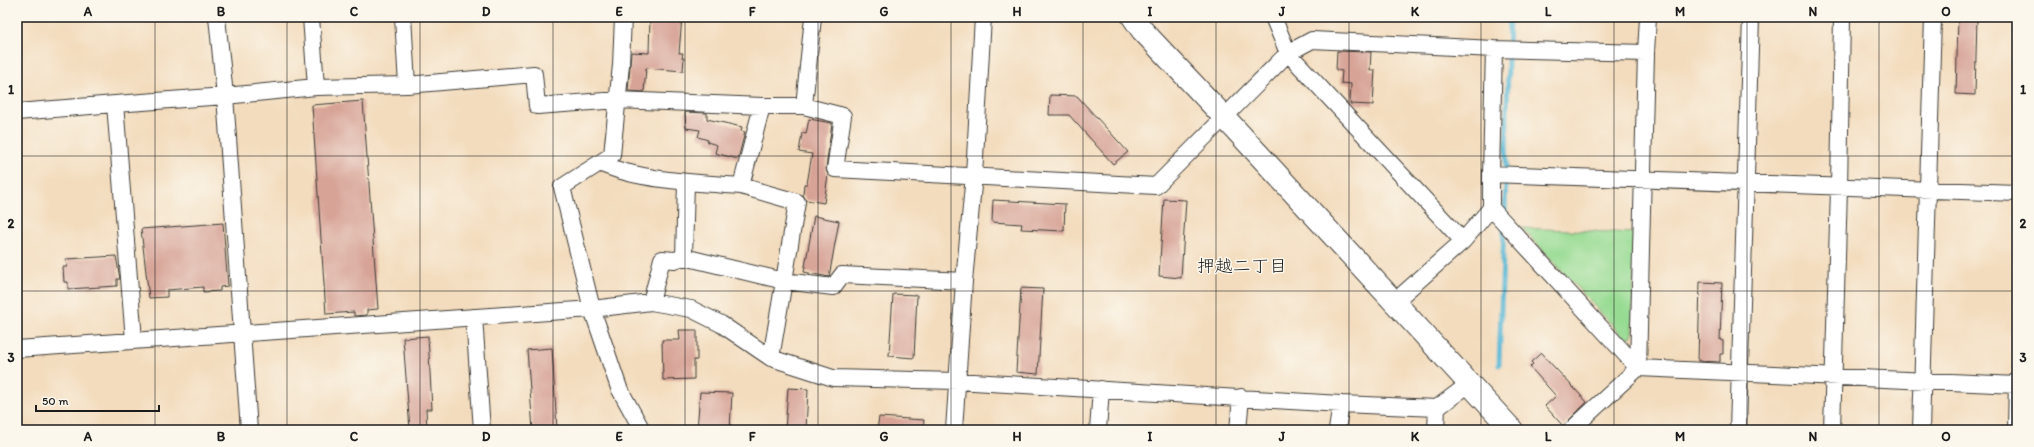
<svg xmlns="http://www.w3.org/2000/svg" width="2034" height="447" viewBox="0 0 2034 447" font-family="Itim,'Klee One',sans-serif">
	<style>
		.green { fill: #97db93; stroke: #5a7c58 }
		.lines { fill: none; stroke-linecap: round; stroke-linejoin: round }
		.stream { stroke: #55b6d4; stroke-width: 5 }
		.building { fill: #d7a396 }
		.street-casing { stroke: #3c3934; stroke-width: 18 }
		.secondary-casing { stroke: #3c3934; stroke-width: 24 }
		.street { stroke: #fff; stroke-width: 16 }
		.secondary { stroke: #fff; stroke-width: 22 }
		.grid { fill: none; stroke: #1c1c1c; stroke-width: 1; stroke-opacity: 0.55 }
		.labels { text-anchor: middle; stroke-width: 3; stroke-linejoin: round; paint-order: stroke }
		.neighbourhood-label { font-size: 18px; fill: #1c1c1c; stroke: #fbf7ec }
		.neatline { fill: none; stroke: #1c1c1c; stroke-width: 1.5 }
		.grid-label { font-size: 13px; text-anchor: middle; font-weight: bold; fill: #1c1c1c }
	</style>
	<rect width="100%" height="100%" fill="#fbf7ec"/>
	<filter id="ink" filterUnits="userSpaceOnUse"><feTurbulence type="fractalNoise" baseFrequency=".025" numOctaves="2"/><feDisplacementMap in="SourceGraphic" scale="8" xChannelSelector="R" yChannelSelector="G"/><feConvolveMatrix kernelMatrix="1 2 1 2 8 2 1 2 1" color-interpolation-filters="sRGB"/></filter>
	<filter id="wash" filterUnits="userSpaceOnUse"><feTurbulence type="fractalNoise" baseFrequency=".012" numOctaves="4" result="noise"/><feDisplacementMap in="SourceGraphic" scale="16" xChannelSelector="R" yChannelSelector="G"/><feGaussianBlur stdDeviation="0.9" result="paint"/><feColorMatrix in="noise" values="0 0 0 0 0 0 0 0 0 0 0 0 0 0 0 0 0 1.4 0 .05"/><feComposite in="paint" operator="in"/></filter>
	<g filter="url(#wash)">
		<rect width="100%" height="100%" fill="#f3dcbd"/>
		<path class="green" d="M1522 228 1635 233 1632 336 1625 339Z"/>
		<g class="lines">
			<path class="stream" d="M1505 216 1509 17
				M1499 365 1504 228"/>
		</g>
		<g id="blocks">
			<path class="building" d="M650 17H682L679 53H683L682 58H684L683 71 646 68 644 92 628 91 631 52 649 53Z
				M1958 17H1977L1975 95 1956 94Z
				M1337 51 1371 52 1370 70H1375L1373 105 1350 104 1351 84 1341 83 1342 71 1336 70Z
				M1050 95 1077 96 1128 152 1113 164 1069 115H1049Z
				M363 101 378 309 367 310V315L354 316V312L326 314 312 105Z
				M685 112 707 113V119L742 127 741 131 745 132 738 159 715 153 717 145 707 142 708 140 698 137 700 130 686 128Z
				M809 119 832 123 826 168 828 175 824 203 806 200 803 195 804 184H807L812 154 799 152 802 133 806 134Z
				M1164 199 1186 200 1181 278 1159 276Z
				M993 200 1065 204 1064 231 1021 229 1022 224 992 222Z
				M814 216 839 221 829 277 804 272Z
				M223 223 228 286 220 287V291L203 292V287L167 290V297L149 298 141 229Z
				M116 256 120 279H117V286L68 289V282H64L63 267H67L66 259Z
				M1700 282 1722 283 1720 340 1723 341V354H1720V362L1698 361Z
				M1021 288 1043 289 1038 374 1016 372Z
				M893 294 917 295 914 358 889 356Z
				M679 330H697V360H694V379L663 380 662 340H680Z
				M428 336 432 409H426L427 430H410L403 338Z
				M552 348 557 429 533 430 527 350Z
				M1541 353 1587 402 1563 426 1545 406 1556 396 1530 367 1533 364 1531 362Z
				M788 388 808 389 806 430H785Z
				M700 392 732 393 730 430H697Z
				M879 417 924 420 923 430H877Z"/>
		</g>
	</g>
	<g filter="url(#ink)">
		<use href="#blocks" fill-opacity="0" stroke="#3c3934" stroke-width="1"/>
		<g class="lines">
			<g class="street-casing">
				<path id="street" d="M217 17 225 96 249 430
					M311 17 316 87
					M403 17 407 85
					M623 17 621 65 612 155 562 187 592 309 619 388 642 430
					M1273 17 1288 53 1312 40 1494 49
					M1648 17 1646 53 1494 49 1491 174 2017 193
					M115 104 225 96 316 87 407 85 534 74 537 106 618 100 762 106
					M804 106 813 17
					M17 112 115 104 134 340
					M600 163C638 181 700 183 741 186
					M1491 208V174
					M1463 241 1491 208 1638 368
					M684 257 686 182
					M651 302 662 259 675 260 684 257 784 281 797 202 741 186 762 106H804L843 116 835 169 1156 186 1288 53 1463 241 1394 302
					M474 317 482 430
					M17 349 592 309 651 302 691 309 721 324 771 358 833 378 957 381 1341 404 1437 408 1469 384
					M771 358 784 281 833 287 842 275 964 281
					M1638 368 1646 53
					M954 430 964 281 974 175 983 17
					M1098 430 1101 389
					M1238 430 1241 397
					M1337 430 1341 404
					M1436 430 1437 408
					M1571 430 1638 368 2017 385
					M1738 430 1751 17
					M1832 430 1839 188 1842 17
					M1921 430 1933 17
					M2016 430 2017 380"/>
			</g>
			<g class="secondary-casing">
				<path id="secondary" d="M1133 17 1142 30 1225 118 1512 430"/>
			</g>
			<use href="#street" class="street"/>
			<use href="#secondary" class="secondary"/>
		</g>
	</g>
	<path class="grid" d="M155 17V430M287 17V430M420 17V430M553 17V430M685 17V430M818 17V430M951 17V430M1083 17V430M1216 17V430M1349 17V430M1481 17V430M1614 17V430M1747 17V430M1879 17V430M17 156H2017M17 291H2017"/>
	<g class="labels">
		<g class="neighbourhood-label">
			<text x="1242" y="272">押越二丁目</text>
		</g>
	</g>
	<rect width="2034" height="447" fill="none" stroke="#fbf7ec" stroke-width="44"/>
	<path d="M36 405v6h123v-6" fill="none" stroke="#1c1c1c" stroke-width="2"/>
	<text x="42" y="405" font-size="12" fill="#1c1c1c" stroke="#fbf7ec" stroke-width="3" paint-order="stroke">50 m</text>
	<rect x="22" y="22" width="1990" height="403" class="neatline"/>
	<g class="grid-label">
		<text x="88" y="16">A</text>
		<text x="221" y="16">B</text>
		<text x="354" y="16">C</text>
		<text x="486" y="16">D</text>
		<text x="619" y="16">E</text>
		<text x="752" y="16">F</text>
		<text x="884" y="16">G</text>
		<text x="1017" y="16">H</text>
		<text x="1150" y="16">I</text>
		<text x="1282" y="16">J</text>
		<text x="1415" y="16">K</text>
		<text x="1548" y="16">L</text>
		<text x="1680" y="16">M</text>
		<text x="1813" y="16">N</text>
		<text x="1946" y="16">O</text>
		<text x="11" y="94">1</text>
		<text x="2023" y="94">1</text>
		<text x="11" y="228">2</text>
		<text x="2023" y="228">2</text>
		<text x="11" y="362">3</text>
		<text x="2023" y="362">3</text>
		<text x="88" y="441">A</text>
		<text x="221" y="441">B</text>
		<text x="354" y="441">C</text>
		<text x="486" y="441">D</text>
		<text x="619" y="441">E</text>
		<text x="752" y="441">F</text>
		<text x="884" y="441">G</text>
		<text x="1017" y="441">H</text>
		<text x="1150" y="441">I</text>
		<text x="1282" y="441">J</text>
		<text x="1415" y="441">K</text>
		<text x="1548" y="441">L</text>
		<text x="1680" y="441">M</text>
		<text x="1813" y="441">N</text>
		<text x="1946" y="441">O</text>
	</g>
</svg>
